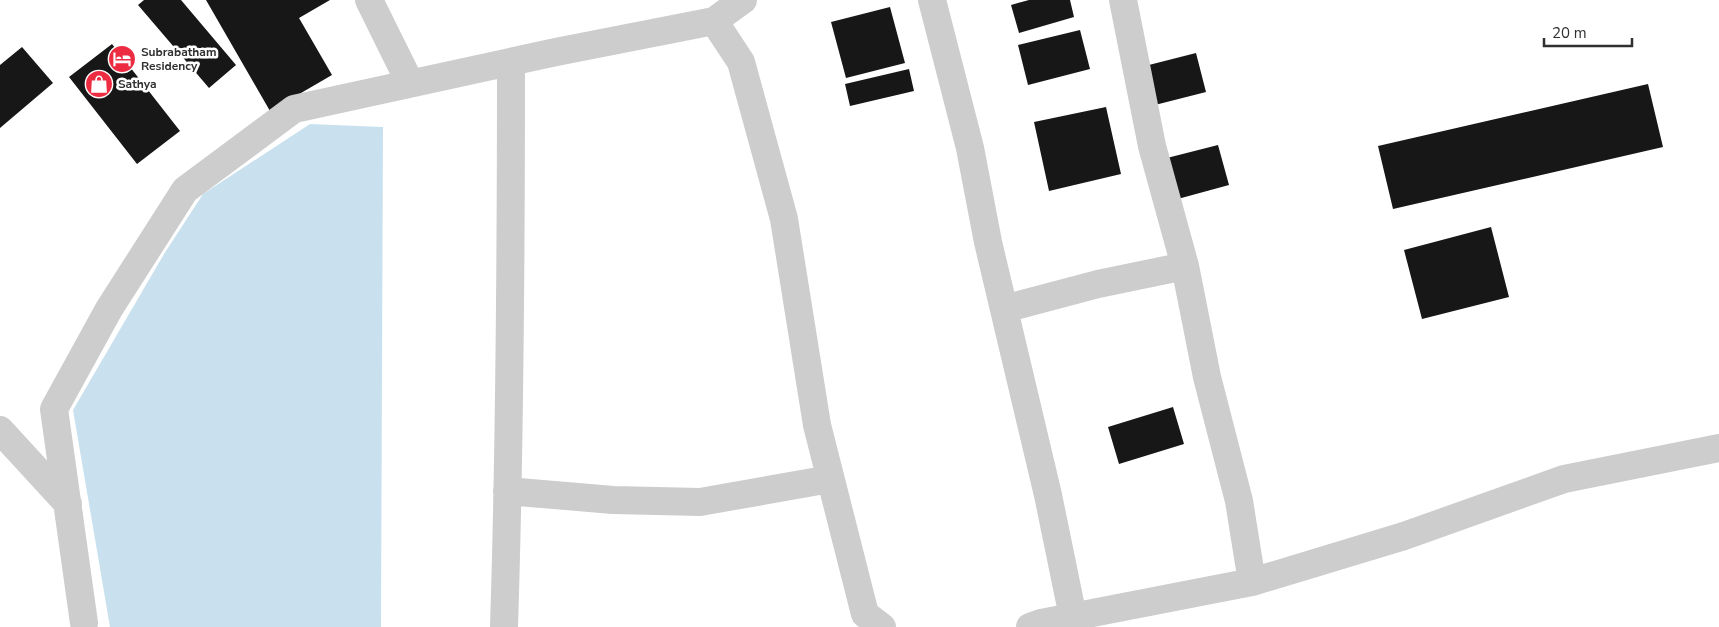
<svg xmlns="http://www.w3.org/2000/svg" width="1719" height="627" viewBox="0 0 1719 627" font-family="'Nunito Sans',sans-serif">
	<style>
		.water { fill: #c9e1ee }
		.building { fill: #171717 }
		.lines { fill: none; stroke-linecap: round; stroke-linejoin: round }
		.minor { stroke: #cdcdcd; stroke-width: 28 }
		.labels { text-anchor: middle; stroke-width: 5; stroke-linejoin: round; paint-order: stroke }
		.poi-label { font-size: 12px; font-weight: bold; fill: #303030; stroke: #fff; text-anchor: start }
	</style>
	<rect width="100%" height="100%" fill="#fff"/>
	<path class="water" d="M310 124 383 127 381 627H110L73 410 164 254 203 194Z"/>
	<path class="building" d="M144 0H181L236 65 209 88 138 5Z
		M206 0H330L299 18 332 75 270 111Z
		M1029 0H1070L1074 17 1019 33 1011 5Z
		M890 7 905 63 846 78 831 22Z
		M1080 30 1090 69 1028 85 1018 45Z
		M112 44 180 131 137 164 69 77Z
		M22 47 53 83 0 128V65Z
		M1196 53 1206 92 1151 106 1141 67Z
		M909 69 914 91 850 106 845 84Z
		M1648 84 1663 147 1393 209 1378 146Z
		M1106 107 1121 174 1049 191 1034 122Z
		M1218 145 1229 185 1174 200 1163 159Z
		M1491 227 1509 297 1422 319 1404 250Z
		M1173 407 1184 444 1119 464 1108 427Z"/>
	<g class="lines">
		<path class="minor" d="M369 0 410 83
			M932 0 970 148 988 242 1048 495 1073 617
			M1123 0 1152 146 1185 266 1207 377 1239 501 1252 582
			M714 21 743 0
			M1004 309 1098 284 1185 266
			M0 430 68 504
			M507 491 613 500 700 502 830 479
			M84 623 54 409 109 309 185 190 294 109 556 52 714 21 741 62 784 219 817 425 865 614 882 627
			M504 627C510 439 511 250 511 62
			M1030 627 1041 623 1252 582 1404 536 1564 479 1719 448"/>
	</g>
	<defs>
		<g id="hotel-disc" transform="scale(1.4375)"><circle r="9.5" fill="#ed2c42" stroke="#fff"/><path d="M-6-4.5h1.5V1H6V5H4.5V3h-9V5H-6ZM-4 0a1.8 1.8 0 1 1 3.6 0ZM.5 0V-2.5h3Q6-2.5 6 0Z" fill="#fff"/></g>
		<g id="shop-disc" transform="scale(1.4375)"><circle r="9.5" fill="#ed2c42" stroke="#fff"/><path d="M-5-2.5h2.3a2.7 3.5 0 0 1 5.4 0H5L5.5 6h-11ZM-1.5-2.5h3a1.5 2.3 0 0 0-3 0Z" fill="#fff"/></g>
	</defs>
	<g fill-rule="evenodd">
		<use href="#hotel-disc" x="122" y="59"/>
		<use href="#shop-disc" x="99" y="84"/>
	</g>
	<g class="labels">
		<g class="poi-label">
			<text x="141" y="56">Subrabatham<tspan x="141" dy="14">Residency</tspan></text>
			<text x="118" y="88">Sathya</text>
		</g>
	</g>
	<path d="M1544 38v8h88v-8" fill="none" stroke="#303030" stroke-width="2.5"/>
	<text x="1552" y="38" font-size="15" fill="#303030" stroke="#ffffff" stroke-width="4" paint-order="stroke">20 m</text>
</svg>
